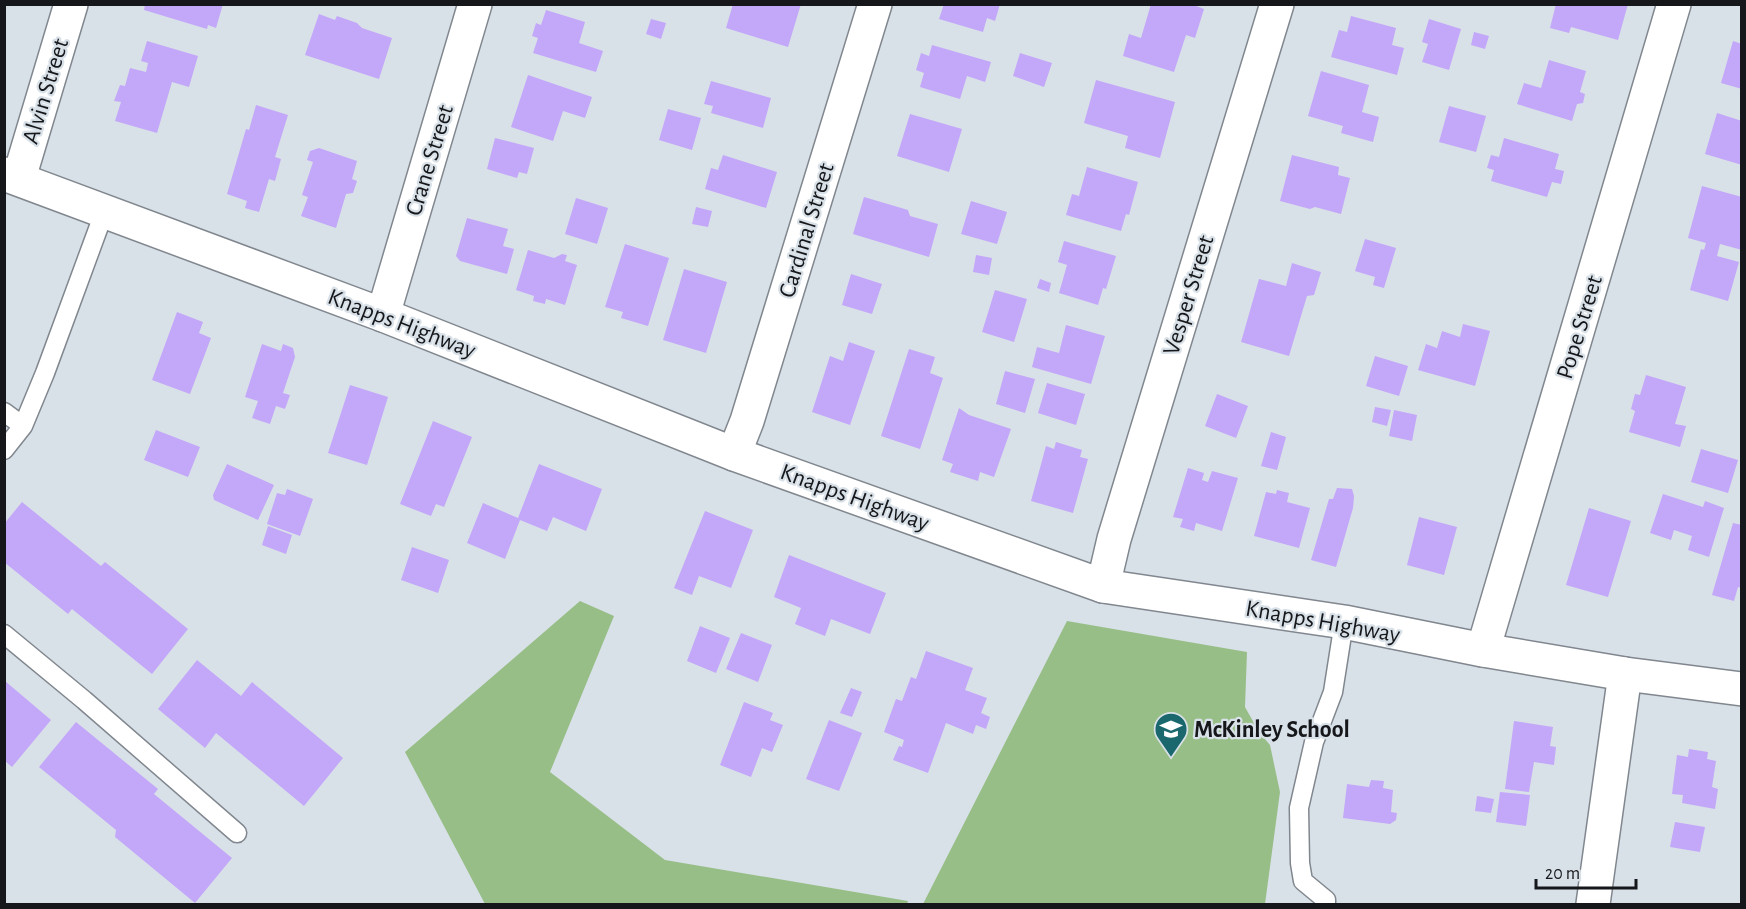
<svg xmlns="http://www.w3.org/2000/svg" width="1746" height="909" viewBox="0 0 1746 909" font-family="'Alegreya Sans',sans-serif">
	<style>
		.green { fill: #97be87 }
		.building { fill: #c3a7f9 }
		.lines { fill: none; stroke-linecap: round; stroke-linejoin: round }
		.lane-casing { stroke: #81878e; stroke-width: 21 }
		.street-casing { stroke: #81878e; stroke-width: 36 }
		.secondary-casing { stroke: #81878e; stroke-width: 36 }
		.lane { stroke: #fff; stroke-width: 18 }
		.street { stroke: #fff; stroke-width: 33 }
		.secondary { stroke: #fff; stroke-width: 33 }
		.labels { text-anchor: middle; stroke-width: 4.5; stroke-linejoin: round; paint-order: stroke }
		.street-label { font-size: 24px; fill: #15171a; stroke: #d9e1e8 }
		.poi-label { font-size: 24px; font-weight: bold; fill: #15171a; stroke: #d9e1e8; text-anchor: start }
	</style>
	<rect width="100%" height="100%" fill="#d9e1e8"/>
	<path class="green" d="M580 601 614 616 550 772 665 860 908 901 907 904H485L405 752Z
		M1067 621 1247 652 1245 707 1259 732 1270 745 1280 792 1265 904H923Z"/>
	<path class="building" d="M145 4H223L216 28 208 25 207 29 144 10Z
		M733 4H801L788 47 726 28Z
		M944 4H1000L995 21 987 18 983 32 939 19Z
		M1151 4H1191L1204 9 1195 38 1186 35 1174 72 1123 56 1129 34 1141 38Z
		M1556 4 1563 5 1628 4 1618 40 1571 27 1569 33 1550 28Z
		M546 10 585 22 579 43 603 51 596 72 533 53 538 38 532 36 536 23 541 25Z
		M319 14 335 20 337 16 357 23 362 28 392 38 379 79 305 55Z
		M1351 16 1396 28 1392 45 1404 48 1397 75 1331 57 1339 30 1347 32Z
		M651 19 666 23 661 39 646 34Z
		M1429 19 1461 29 1449 70 1422 62 1428 44 1422 42Z
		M1474 32 1489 36 1485 49 1471 45Z
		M147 41 198 56 189 87 172 82 157 133 115 121 121 102 114 101 120 85 125 86 130 68 146 72 148 63 141 61Z
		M1733 41 1742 44V89L1721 83Z
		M932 45 991 62 985 82 967 76 960 99 920 87 924 73 916 70 921 53 929 56Z
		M1020 53 1052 63 1044 87 1013 76Z
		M1549 60 1586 71 1580 92 1585 94 1583 103 1577 104 1572 121 1517 104 1524 83 1541 88Z
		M1321 71 1369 85 1362 112 1379 117 1373 142 1341 133 1343 126 1308 116Z
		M528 75 592 97 585 118 563 111 553 141 511 127Z
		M1096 80 1175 102 1160 158 1125 148 1128 136 1084 123Z
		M711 81 771 98 763 128 711 113 713 106 704 104Z
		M256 105 288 115 275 157 281 159 275 181 269 179 259 212 245 208 247 201 227 194 246 129 249 130Z
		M1449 106 1486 116 1476 152 1439 142Z
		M668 109 701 118 692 150 659 140Z
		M1717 113 1742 121V165L1705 154Z
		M910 114 962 129 949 172 897 156Z
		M495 138 534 148 527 174 519 172 517 178 487 169Z
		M1504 138 1559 154 1555 169 1564 171 1561 184 1552 182 1547 197 1491 181 1494 170 1487 168 1491 155 1499 157Z
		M319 148 357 161 352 179 357 181 353 193 346 194 336 228 301 216 308 197 302 195 313 162 307 160 310 151Z
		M723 155 777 172 766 208 705 189 711 168 718 170Z
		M1292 155 1339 167 1338 175 1350 178 1341 214 1315 207 1310 209 1280 201Z
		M1087 167 1138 182 1129 215 1126 214 1121 231 1066 215 1072 194 1079 196Z
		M1702 186 1742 197V250L1720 244 1717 256 1739 262 1728 301 1690 290 1701 249 1704 250 1706 243 1688 238Z
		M864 197 908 210 910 216 938 224 929 257 853 234Z
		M576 198 608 208 597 244 565 234Z
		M971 201 1007 212 997 244 961 234Z
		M696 207 712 211 708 227 692 224Z
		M467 218 508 229 503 246 514 249 507 274 460 261 456 256Z
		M1365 239 1396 248 1384 288 1373 285 1375 277 1355 271Z
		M1064 241 1116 256 1106 289 1103 288 1098 305 1059 293 1067 265 1058 262Z
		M625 244 669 258 648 326 621 318 623 312 605 307Z
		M528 250 554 258 562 254 567 255 565 261 577 265 565 305 546 299 545 304 533 301 534 296 516 290Z
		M976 255 992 258 989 275 973 272Z
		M1292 263 1321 272 1314 295 1307 296 1289 356 1241 342 1259 279 1286 286Z
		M684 269 727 282 706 353 663 340Z
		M851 274 882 284 872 314 842 305Z
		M1040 279 1051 283 1049 292 1037 288Z
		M995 290 1027 299 1014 342 982 332Z
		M177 312 203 322 199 333 211 338 190 394 152 380Z
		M1463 324 1490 331 1475 386 1418 370 1426 344 1437 348 1442 331 1460 337Z
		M1066 325 1105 336 1091 384 1032 367 1037 347 1059 353Z
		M849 342 875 351 850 425 812 412 830 356 843 361Z
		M262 344 281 351 283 344 293 348 295 357 283 393 290 395 285 409 276 406 270 424 252 418 258 401 245 397Z
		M909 349 935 357 930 373 943 378 920 449 881 436Z
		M1375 356 1408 366 1399 396 1366 386Z
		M1005 371 1035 379 1025 413 996 404Z
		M1646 375 1686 387 1675 424 1686 426 1680 447 1629 432 1635 411 1631 409 1635 394 1640 395Z
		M1047 383 1085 394 1076 425 1038 413Z
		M350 385 388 397 367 465 328 453Z
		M1217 394 1248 406 1236 438 1205 426Z
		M1375 407 1391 410 1387 426 1372 422Z
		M959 408 969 415 1011 429 994 477 980 472 978 481 950 472 953 464 942 460Z
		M1394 410 1417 415 1412 441 1389 436Z
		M433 421 472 437 444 507 436 504 431 516 400 504Z
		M156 430 200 447 188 477 144 460Z
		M1271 432 1286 437 1277 470 1261 466Z
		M1056 442 1082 450 1080 457 1088 459 1073 513 1031 501 1046 446 1054 449Z
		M1701 449 1738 460 1728 493 1691 482Z
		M227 464 274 485 258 520 214 500 213 495Z
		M539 464 602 489 586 531 553 517 547 531 520 520 505 559 467 543 483 503 518 518Z
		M1188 468 1204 473 1202 480 1208 482 1212 471 1238 478 1222 531 1196 523 1194 531 1180 527 1183 519 1173 517Z
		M1337 488 1352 489 1354 496 1353 508 1336 567 1311 560 1329 499H1333Z
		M287 489 313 499 300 536 267 524 277 493 285 495Z
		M1277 490 1289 493 1287 502 1310 508 1299 548 1254 536 1266 492 1276 494Z
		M1663 494 1703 507 1705 501 1724 508 1709 557 1688 550 1692 536 1674 530 1671 540 1650 533Z
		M22 502 101 566 105 562 188 629 152 674 72 609 68 614 4 562V524Z
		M1589 508 1631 521 1608 597 1566 585Z
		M705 511 753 530 731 588 699 576 692 595 674 588Z
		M1419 517 1457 527 1444 575 1407 565Z
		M1733 523 1742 525V588L1738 587 1734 601 1712 595Z
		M268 526 292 535 286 554 262 545Z
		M412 547 449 560 438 593 401 580Z
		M789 555 886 593 870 634 831 619 825 636 795 624 801 608 774 597Z
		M700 626 730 638 716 673 687 661Z
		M741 633 772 645 758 682 726 669Z
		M926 651 973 668 965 690 987 698 981 713 990 717 986 729 976 725 973 734 946 723 928 773 893 760 899 746 902 747 904 740 884 732 896 699 902 701 911 677 916 679Z
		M197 660 241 696 252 682 343 758 304 806 216 733 205 748 158 709Z
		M5 681 51 720 12 767 5 761Z
		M851 688 862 692 852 717 840 713Z
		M744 702 773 713 770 720 783 725 772 752 762 748 751 777 720 765Z
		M829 720 862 733 839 791 806 779Z
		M1514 721 1553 727 1550 746 1556 747 1554 765 1534 762 1529 792 1505 789Z
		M76 722 158 789 154 794 232 858 195 903 115 837 116 830 39 767Z
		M1689 749 1708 752 1707 759 1716 761 1712 787 1718 789 1715 809 1682 803 1683 795 1672 794 1677 755 1688 757Z
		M1371 780 1384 781 1383 788 1393 790 1391 812 1397 813 1396 820 1390 824 1343 818 1347 784 1369 787Z
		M1500 792 1530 795 1526 826 1496 822Z
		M1477 796 1494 799 1491 813 1475 811Z
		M1675 822 1705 827 1700 852 1670 847Z"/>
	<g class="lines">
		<g class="lane-casing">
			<path id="lane" d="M4 412 23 426
				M4 450 23 426 45 373 105 210
				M4 634 84 700 237 833
				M1326 904V900L1303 881 1300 863 1299 808 1314 742 1333 692 1344 622"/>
		</g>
		<g class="street-casing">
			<path id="street" d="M19 178 71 4
				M383 315 475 4
				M734 454 747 421 875 4
				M1103 586 1114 539 1277 4
				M1483 650 1674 4
				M1593 904 1625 674"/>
		</g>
		<g class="secondary-casing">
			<path id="secondary" d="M4 174 383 315 734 454 1103 586 1344 622 1483 650 1625 674 1742 689"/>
		</g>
		<use href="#lane" class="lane"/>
		<use href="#street" class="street"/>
		<use href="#secondary" class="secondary"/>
	</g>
	<defs>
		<g id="school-pin" transform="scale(1.725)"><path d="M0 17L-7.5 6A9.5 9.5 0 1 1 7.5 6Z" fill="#1a686d" stroke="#d9e1e8"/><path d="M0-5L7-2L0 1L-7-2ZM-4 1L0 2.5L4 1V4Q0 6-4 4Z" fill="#fff"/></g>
	</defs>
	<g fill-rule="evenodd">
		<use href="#school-pin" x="1171" y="729"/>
	</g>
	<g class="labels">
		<g class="street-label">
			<text transform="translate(45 91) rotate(-73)" y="8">Alvin Street</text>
			<text transform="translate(429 160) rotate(-73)" y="8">Crane Street</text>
			<text transform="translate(806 230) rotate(-73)" y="8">Cardinal Street</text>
			<text transform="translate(1188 295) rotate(-73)" y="8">Vesper Street</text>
			<text transform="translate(402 323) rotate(21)" y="8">Knapps Highway</text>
			<text transform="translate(1579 327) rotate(-73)" y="8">Pope Street</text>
			<text transform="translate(855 497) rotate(20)" y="8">Knapps Highway</text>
			<text transform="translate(1323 621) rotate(10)" y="8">Knapps Highway</text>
		</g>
		<g class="poi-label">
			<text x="1194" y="737">McKinley School</text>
		</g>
	</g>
	<rect width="1746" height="909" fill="none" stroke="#15171a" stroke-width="12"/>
	<path d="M1536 879v9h100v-9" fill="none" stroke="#15171a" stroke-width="3"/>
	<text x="1545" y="879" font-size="18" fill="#15171a" stroke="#d9e1e8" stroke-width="4.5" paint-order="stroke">20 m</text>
</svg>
